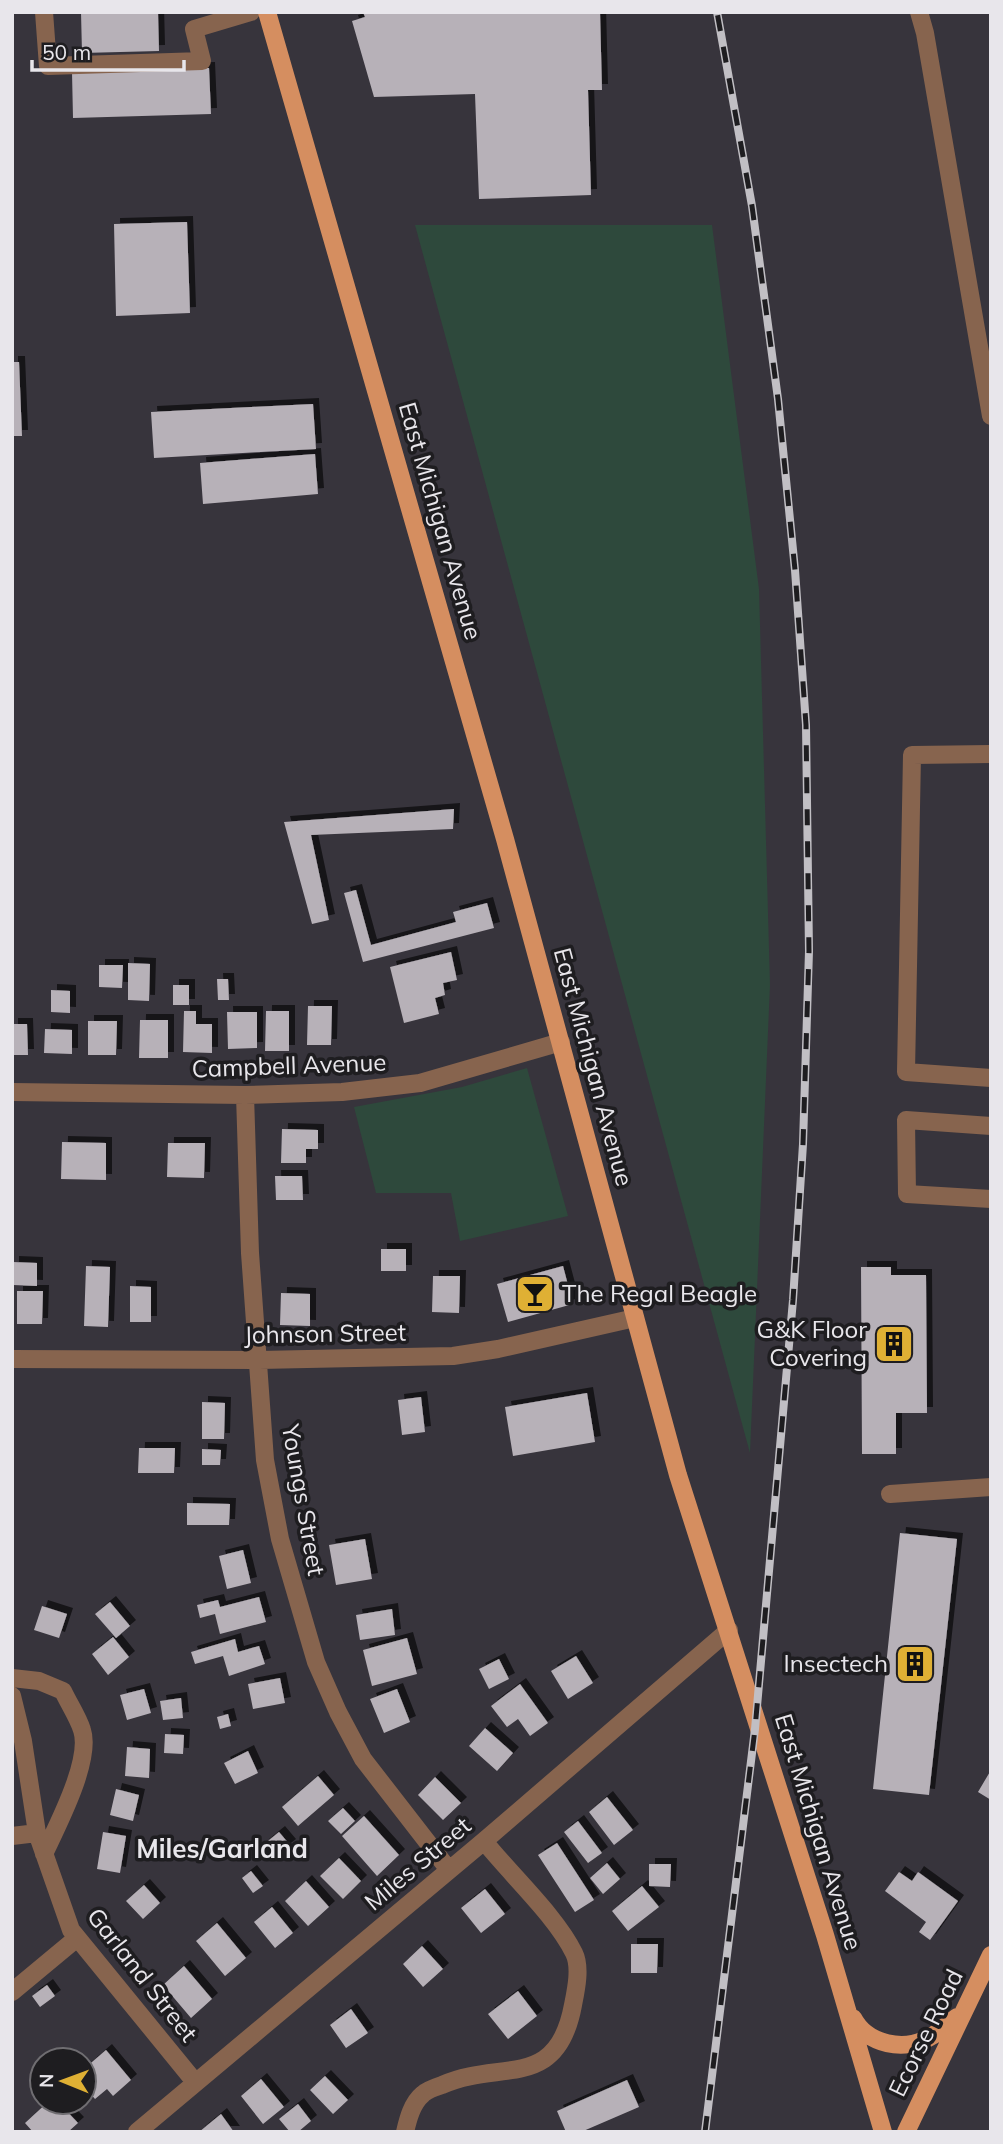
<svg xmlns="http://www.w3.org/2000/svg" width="1003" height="2144" viewBox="0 0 1003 2144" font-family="Mulish,sans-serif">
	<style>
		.green { fill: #2e493c }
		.building { fill: #b7b1b8; filter: url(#shadow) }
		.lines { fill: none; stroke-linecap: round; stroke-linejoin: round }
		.minor { stroke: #87644e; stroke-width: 18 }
		.major { stroke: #d58e60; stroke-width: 18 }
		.rail-casing { stroke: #c1bfc4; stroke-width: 8 }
		.rail { stroke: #1e1d20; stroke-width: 5; stroke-dasharray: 16; stroke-linecap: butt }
		.labels { text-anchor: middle; stroke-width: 7; stroke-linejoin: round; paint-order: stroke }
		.street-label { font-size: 24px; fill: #e8e6eb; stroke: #1e1d20 }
		.poi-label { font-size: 24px; fill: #e8e6eb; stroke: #1e1d20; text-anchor: end }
		.neighbourhood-label { font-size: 26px; font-weight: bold; fill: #e8e6eb; stroke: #1e1d20 }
	</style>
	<defs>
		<filter id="shadow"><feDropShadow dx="6" dy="-6" stdDeviation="0" flood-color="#0009"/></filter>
	</defs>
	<rect width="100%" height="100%" fill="#37343c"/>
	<path class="green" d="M415 225H712L759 589 770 985 750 1453Z
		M527 1068 568 1216 460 1241 451 1193H376L354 1107 462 1087Z"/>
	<path class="building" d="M81 12H158L159 51 82 53Z
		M363 12H600L602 90H588L591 195 479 199 475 94 374 97 352 21 365 17Z
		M209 68 211 114 73 118 72 72Z
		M187 222 190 313 116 316 114 224Z
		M12 362H19L22 436H12Z
		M313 404 316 449 154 458 151 412Z
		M315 454 318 494 203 504 200 463Z
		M454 809 453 829 311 835 329 920 312 924 284 822Z
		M356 890 371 945 456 922 453 912 487 903 494 928 363 962 344 893Z
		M451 952 457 980 443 983 445 995 435 998 439 1014 404 1023 390 967Z
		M128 963 150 964 149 1001 128 1000Z
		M99 965H123L122 988 99 987Z
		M217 979H228L229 1000H218Z
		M173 985H189V1005H173Z
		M51 990 70 991V1013L51 1012Z
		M308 1006H332L331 1045H307Z
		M184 1011H196V1024H212V1053L183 1052Z
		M266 1011H289V1051H265Z
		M227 1012H257V1048L228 1049Z
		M140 1020H168V1058H139Z
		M88 1021H117L116 1055H88Z
		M12 1024H27L28 1055H12Z
		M45 1029 72 1030V1054L44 1053Z
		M282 1129 318 1130V1149H306V1163H281Z
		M62 1142 106 1143V1180L61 1179Z
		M168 1143H205L204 1178 167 1177Z
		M275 1176H302L303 1200H276Z
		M381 1249H406V1271H381Z
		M13 1262 37 1263V1286L13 1285Z
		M86 1266 110 1267 108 1327 84 1326Z
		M563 1266 573 1304 508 1322 497 1284Z
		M861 1267H891V1275H926L927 1413H896V1454H862Z
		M433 1276H460L459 1313 432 1312Z
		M130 1286 151 1287V1322H130Z
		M17 1291H43L42 1324H17Z
		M281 1293 310 1294V1326L280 1325Z
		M587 1393 595 1442 513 1456 505 1407Z
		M421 1397 425 1432 402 1435 398 1400Z
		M202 1402 225 1403 224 1439H202Z
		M139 1448H175L174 1473H138Z
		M202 1449 221 1450 220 1465H202Z
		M187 1503 230 1504 229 1525H187Z
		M900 1533 957 1539 929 1795 873 1789Z
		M365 1539 372 1579 336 1585 329 1545Z
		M243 1550 251 1583 227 1589 219 1556Z
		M259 1597 266 1622 220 1634 215 1614 200 1618 197 1605 218 1600 220 1607Z
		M110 1602 130 1626 116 1638 95 1614Z
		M42 1606 67 1614 59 1638 34 1630Z
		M392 1609 395 1635 360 1640 356 1615Z
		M113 1637 129 1657 108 1675 92 1654Z
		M407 1638 417 1674 372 1686 363 1650Z
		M235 1639 238 1652 259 1646 265 1664 229 1676 223 1656 195 1664 191 1652Z
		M576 1656 593 1683 568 1699 551 1671Z
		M499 1659 509 1679 489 1689 479 1669Z
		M280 1678 285 1703 253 1709 248 1684Z
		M520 1684 548 1723 530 1736 518 1719 507 1727 491 1706Z
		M144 1689 151 1713 127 1720 120 1695Z
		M397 1689 410 1722 384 1733 370 1699Z
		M181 1698 183 1718 163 1720 160 1701Z
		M228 1714 231 1726 220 1729 217 1717Z
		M485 1728 513 1753 497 1771 469 1746Z
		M165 1734 184 1735 183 1754 164 1753Z
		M127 1747 150 1749 149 1778 125 1776Z
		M248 1751 258 1773 235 1784 224 1763Z
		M991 1770V1800L978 1792Z
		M318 1776 334 1795 298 1826 282 1807Z
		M435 1777 461 1803 443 1820 418 1795Z
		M116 1789 139 1795 133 1821 110 1815Z
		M607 1797 633 1830 614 1845 589 1812Z
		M343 1808 355 1821 341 1834 328 1821Z
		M364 1816 399 1855 377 1876 342 1836Z
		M578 1821 602 1853 588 1863 564 1832Z
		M103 1832 126 1836 120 1873 97 1869Z
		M279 1832 290 1845 273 1858 263 1845Z
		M557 1843 594 1900 575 1912 538 1855Z
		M339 1858 361 1881 343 1899 320 1876Z
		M607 1863 620 1879 603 1894 590 1878Z
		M649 1864H671L670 1887 649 1886Z
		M251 1871 263 1886 253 1893 242 1878Z
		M899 1872 912 1881 918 1872 958 1901 930 1940 919 1932 926 1922 885 1891Z
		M306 1881 329 1907 308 1926 285 1901Z
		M144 1885 160 1903 143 1919 126 1901Z
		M642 1886 659 1907 628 1931 612 1911Z
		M485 1889 505 1914 481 1933 461 1908Z
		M272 1907 293 1933 275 1948 254 1922Z
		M217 1923 246 1958 225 1976 196 1941Z
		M631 1944H658L657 1973H631Z
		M422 1946 443 1969 423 1987 403 1964Z
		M184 1966 212 1999 191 2018 163 1985Z
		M47 1985 55 1996 40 2007 32 1996Z
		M518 1991 537 2016 508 2039 488 2014Z
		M351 2009 368 2033 346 2048 330 2025Z
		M106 2050 131 2080 113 2096 107 2089 95 2099 84 2086V2069Z
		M325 2076 348 2100 333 2114 310 2090Z
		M261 2079 284 2107 263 2124 241 2096Z
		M627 2080 639 2107 581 2132H566L557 2111Z
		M48 2102H58L78 2123 68 2132H33L25 2123Z
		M298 2104 311 2121 298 2132H290L279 2119Z
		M221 2114 234 2132H199Z"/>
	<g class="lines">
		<path class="minor" d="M44 12 48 66 202 61 194 29 251 12
			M919 12 925 33 991 416
			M991 754 912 755 906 1072 991 1078
			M12 1092 245 1095 342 1092 420 1083 561 1042
			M245 1095 250 1253 265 1460 280 1539 316 1662 338 1712 363 1759 449 1870
			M991 1126 906 1120 907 1194 991 1199
			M12 1359 259 1360 453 1356 498 1349 635 1318
			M890 1494 991 1487
			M12 1678 39 1681 63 1691C69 1704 78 1717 82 1730 92 1760 57 1826 44 1854
			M12 1696 23 1741 37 1833 71 1930 195 2082
			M12 1836 37 1833
			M12 1992 77 1938
			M137 2132 484 1841 729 1630
			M405 2132C408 2119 412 2103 423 2094 427 2090 436 2087 442 2085 500 2059 557 2092 573 2005 576 1990 581 1967 574 1953 556 1916 511 1875 484 1841"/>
		<path class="major" d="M267 12 505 839 678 1475 825 1935 883 2132
			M853 2018C867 2045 905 2052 930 2037 940 2032 948 2024 957 2017
			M906 2132 991 1955"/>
		<g class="rail-casing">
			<path id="rail" d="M705 2132 755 1729 793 1300 803 1144 809 951 806 725 795 570 778 399 752 206 717 12"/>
		</g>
		<use href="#rail" class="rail"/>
	</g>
	<defs>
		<g id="bar-square" transform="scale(2.0125)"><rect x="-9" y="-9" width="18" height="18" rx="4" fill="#dfb034" stroke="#1e1d20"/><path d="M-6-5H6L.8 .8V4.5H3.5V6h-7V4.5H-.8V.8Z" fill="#111"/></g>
		<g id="building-square" transform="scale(2.0125)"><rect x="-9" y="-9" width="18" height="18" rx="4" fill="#dfb034" stroke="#1e1d20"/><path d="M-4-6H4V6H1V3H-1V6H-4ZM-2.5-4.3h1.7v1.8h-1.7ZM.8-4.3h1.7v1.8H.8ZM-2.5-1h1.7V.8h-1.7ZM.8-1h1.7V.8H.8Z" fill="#111"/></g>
	</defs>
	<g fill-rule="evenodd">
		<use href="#bar-square" x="535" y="1294"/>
		<use href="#building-square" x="894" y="1344"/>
		<use href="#building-square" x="915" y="1664"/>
	</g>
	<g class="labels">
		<g class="street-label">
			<text transform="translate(440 521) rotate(74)" y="8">East Michigan Avenue</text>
			<text transform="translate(289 1066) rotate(-2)" y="8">Campbell Avenue</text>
			<text transform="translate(593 1067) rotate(75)" y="8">East Michigan Avenue</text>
			<text transform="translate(325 1334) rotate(-1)" y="8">Johnson Street</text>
			<text transform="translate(303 1500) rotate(80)" y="8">Youngs Street</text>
			<text transform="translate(818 1832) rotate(73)" y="8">East Michigan Avenue</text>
			<text transform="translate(418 1864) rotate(-40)" y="8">Miles Street</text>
			<text transform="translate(142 1975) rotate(52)" y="8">Garland Street</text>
			<text transform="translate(926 2033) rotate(-64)" y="8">Ecorse Road</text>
		</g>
		<g class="poi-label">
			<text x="562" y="1302" text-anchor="start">The Regal Beagle</text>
			<text x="867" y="1338">G&amp;K Floor<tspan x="867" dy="28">Covering</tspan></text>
			<text x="888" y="1672">Insectech</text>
		</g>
		<g class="neighbourhood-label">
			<text x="222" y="1858">Miles/Garland</text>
		</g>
	</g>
	<rect width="1003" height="2144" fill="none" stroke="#e8e6eb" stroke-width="28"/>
	<g transform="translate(63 2081) rotate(271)"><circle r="33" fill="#1e1d20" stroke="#6f6d71" stroke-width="2"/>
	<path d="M0-5L12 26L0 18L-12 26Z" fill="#dfb034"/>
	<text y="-10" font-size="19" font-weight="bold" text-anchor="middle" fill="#e8e6eb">N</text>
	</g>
	<path d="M32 60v10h152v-10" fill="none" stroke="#e8e6eb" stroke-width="3.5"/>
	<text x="42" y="60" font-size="21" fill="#e8e6eb" stroke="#1e1d20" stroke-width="5" paint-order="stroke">50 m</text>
</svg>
